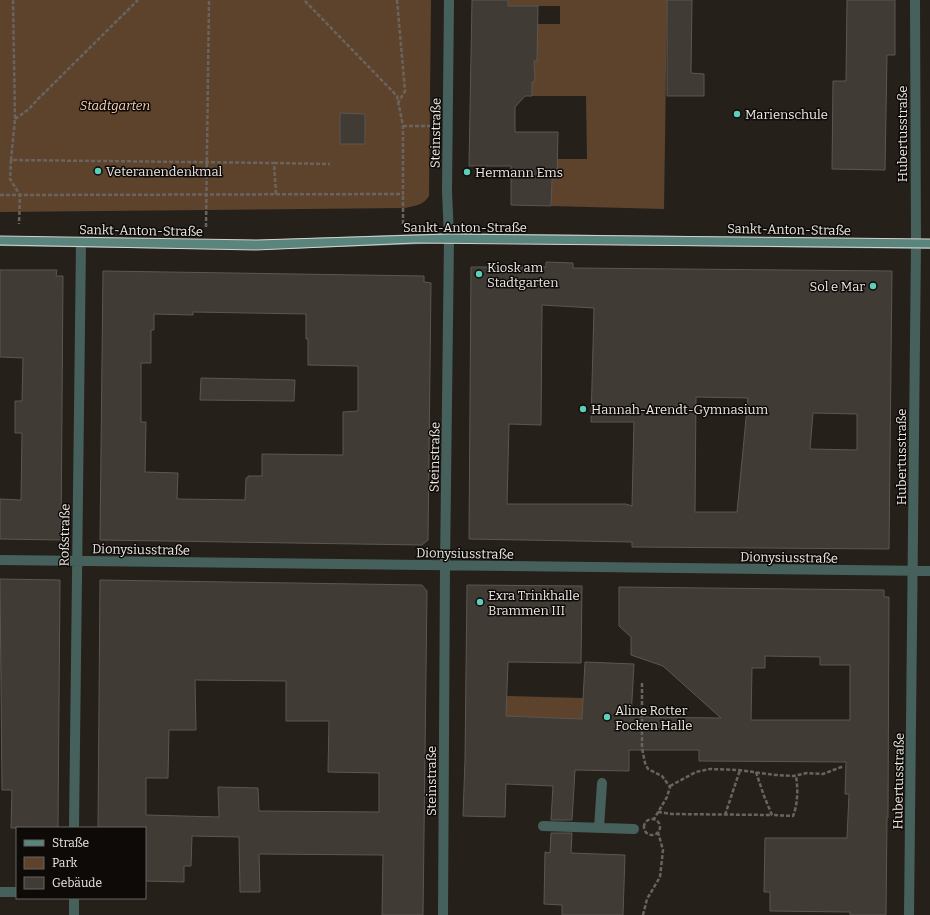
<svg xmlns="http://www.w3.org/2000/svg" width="930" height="915" viewBox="0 0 930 915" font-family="Bitter,serif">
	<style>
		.green { fill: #5e432c }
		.building { fill: #413b36; stroke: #5d5651; fill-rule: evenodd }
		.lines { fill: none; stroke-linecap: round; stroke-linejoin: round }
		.path { stroke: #69645f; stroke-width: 2.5; stroke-dasharray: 4 2; stroke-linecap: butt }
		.lane { stroke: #46615b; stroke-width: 10 }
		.street { stroke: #46615b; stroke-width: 10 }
		.secondary { stroke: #5a857c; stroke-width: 10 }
		.tram { stroke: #d6d1cd; stroke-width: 1 }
		.poi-dot { fill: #5cceba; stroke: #0d0a08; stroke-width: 1.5 }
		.labels { text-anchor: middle; stroke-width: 3; stroke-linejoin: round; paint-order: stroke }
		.park-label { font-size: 13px; font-style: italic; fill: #fad2b3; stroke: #0d0a08 }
		.poi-label { font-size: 13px; fill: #eeeae6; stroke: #0d0a08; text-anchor: start }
		.street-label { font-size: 13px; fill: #eeeae6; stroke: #0d0a08 }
	</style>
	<rect width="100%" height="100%" fill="#26201b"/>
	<path class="green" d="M0 0H431L429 196C424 205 414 206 405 208L0 212Z
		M508 0H667L664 209 551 206 552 179H557V159H587L586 96H532V82L535 81 534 61 537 60V37L520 24H560V6H515L509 14Z
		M507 696 583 698 582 719 506 716Z"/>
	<path class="building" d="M472 0H508V6H538L537 61H534L535 81 532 82V96H525L515 107V132H558L557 179H552L551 206 511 205V166H469Z
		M667 0H692L691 73 704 74V96H667Z
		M847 0H895V55H887L885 170 832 169 833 81H846Z
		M340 113 365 114V144H340Z
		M546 262 573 263V268L892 271 889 549 632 547V542L469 539 471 267H546ZM542 305 594 308 591 422H634L632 506 626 504H507L509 424 541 425ZM696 397 748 398 737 512H695ZM813 413 857 414V450L810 449Z
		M0 270H57L56 276H63L61 540 0 539V499L21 500 22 433H15V401H22L23 358 0 357Z
		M103 271 424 276V282L431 283 428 540 422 545 100 540ZM193 312 306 314V339H308V365L358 366V411L343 412V455L262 454V476H248V478H246L245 500 177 499 178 473 145 472 146 422H141V363H151V330H154V314L193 315Z
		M201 378 295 380 294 401 200 400Z
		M0 579 60 580 58 828H11L12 790H2Z
		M100 580 422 585 427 591 423 915H382L383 855 259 854 260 892H240L239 837 192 836 191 866H184V882L145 881V828H98ZM195 680 286 681V721H329L328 772 379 773V812L259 811 258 788 218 787 219 817 146 815V778H168L169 730H196Z
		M467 585 582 586 581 663 508 662 506 716 582 719 585 662 634 664 631 717 721 718 663 666 631 655V637L619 626V587L884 590V597H889L888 818H887L886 915H850V912L770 911V892H764L765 838H847L849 794H845L846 762 699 761V750H629V771L575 770 572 820H551L553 786 506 784 505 817 463 816 465 760ZM765 656 820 657V665H850V720H751L752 668H765Z
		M551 833H572L571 853 625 855 623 915H562V905L544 904 545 852 550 853Z"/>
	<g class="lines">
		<path class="path" d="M397 0 405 91 398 103
			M15 119 29 109 38 99 138 0
			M403 126H430
			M11 160 15 119 13 0
			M274 163 330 164
			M276 194 274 163 11 160 10 179 20 195 403 194V126L397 96 304 0
			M0 195H20L19 224
			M403 224V194
			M206 227 209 0
			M642 683V748L645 763 648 769 662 776 670 787 667 797 654 819
			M756 772 764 796 772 815 793 816C798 804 798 788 796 776
			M670 786 696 772 710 769 738 770 776 775 793 776 807 773 823 774 844 766
			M658 812 672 814 772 815
			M725 815 740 770
			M644 827a8 8 0 1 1 16 0a8 8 0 1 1-16 0Z
			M643 915 647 899 660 877 663 850 658 832"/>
		<path class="lane" d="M543 826 634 829
			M599 828 602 783"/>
		<path class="street" d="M0 560 930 571
			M74 828 81 242
			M0 892H17
			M74 898V915
			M443 915 445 566 449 238 447 191 449 0
			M909 915 916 244 915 0"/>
		<path class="secondary" d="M0 241 255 245 449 238 930 244"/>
		<path class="tram" d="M0 236 257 240 449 234 930 239
			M0 245 256 250 415 243 930 248"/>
	</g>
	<g class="poi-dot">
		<circle cx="737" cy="114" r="4"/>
		<circle cx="98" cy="171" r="4"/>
		<circle cx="467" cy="172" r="4"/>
		<circle cx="479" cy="274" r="4"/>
		<circle cx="873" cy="286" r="4"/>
		<circle cx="583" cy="409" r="4"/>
		<circle cx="480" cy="602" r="4"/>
		<circle cx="607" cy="717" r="4"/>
	</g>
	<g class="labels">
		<g class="park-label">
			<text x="115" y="110">Stadtgarten</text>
		</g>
		<g class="poi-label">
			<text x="745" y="119">Marienschule</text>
			<text x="106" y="176">Veteranendenkmal</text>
			<text x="475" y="177">Hermann Ems</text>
			<text x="487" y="272">Kiosk am<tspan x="487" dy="15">Stadtgarten</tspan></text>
			<text x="865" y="291" text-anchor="end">Sol e Mar</text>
			<text x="591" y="414">Hannah-Arendt-Gymnasium</text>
			<text x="488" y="600">Exra Trinkhalle<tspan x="488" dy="15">Brammen III</tspan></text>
			<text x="615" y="715">Aline Rotter<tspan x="615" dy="15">Focken Halle</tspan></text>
		</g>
		<g class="street-label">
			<text transform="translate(435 133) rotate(-89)" y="5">Steinstraße</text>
			<text transform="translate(902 134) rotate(-90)" y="5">Hubertusstraße</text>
			<text x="465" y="232">Sankt-Anton-Straße</text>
			<text transform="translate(789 229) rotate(1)" y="5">Sankt-Anton-Straße</text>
			<text transform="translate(141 230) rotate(1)" y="5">Sankt-Anton-Straße</text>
			<text transform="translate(434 457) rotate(-89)" y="5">Steinstraße</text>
			<text transform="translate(901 457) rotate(-90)" y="5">Hubertusstraße</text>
			<text transform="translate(64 535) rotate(-89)" y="5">Roßstraße</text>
			<text transform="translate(141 549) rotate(1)" y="5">Dionysiusstraße</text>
			<text transform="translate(465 553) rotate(1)" y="5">Dionysiusstraße</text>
			<text transform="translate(789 557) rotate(1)" y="5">Dionysiusstraße</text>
			<text transform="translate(431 781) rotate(-90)" y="5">Steinstraße</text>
			<text transform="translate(898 781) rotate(-89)" y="5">Hubertusstraße</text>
		</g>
	</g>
	<rect x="16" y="827" width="130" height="72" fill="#0d0a08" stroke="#676461"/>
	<rect x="24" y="840" width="20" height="6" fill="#5a857c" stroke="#676461"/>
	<text x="52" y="847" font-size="12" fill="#eeeae6">Straße</text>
	<rect x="24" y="857" width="20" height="12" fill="#5e432c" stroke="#676461"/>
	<text x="52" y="867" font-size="12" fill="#eeeae6">Park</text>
	<rect x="24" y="877" width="20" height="12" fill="#413b36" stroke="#676461"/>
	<text x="52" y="887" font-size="12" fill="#eeeae6">Gebäude</text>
</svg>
